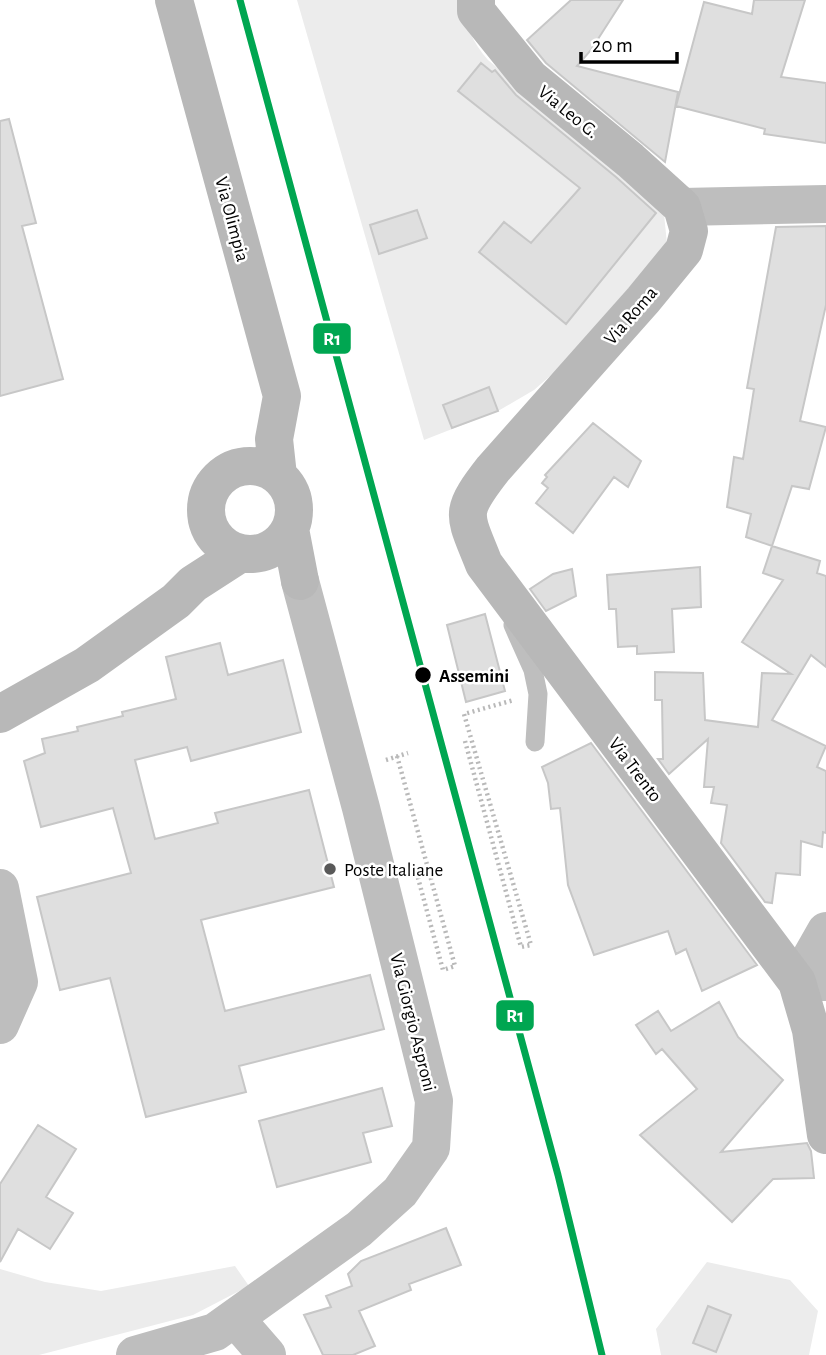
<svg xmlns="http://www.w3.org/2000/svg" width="826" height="1355" viewBox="0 0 826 1355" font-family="'Alegreya Sans',sans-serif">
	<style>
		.green { fill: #ececec }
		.building { fill: #dfdfdf; stroke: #c7c7c7; stroke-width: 2 }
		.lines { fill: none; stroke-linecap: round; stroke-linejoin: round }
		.path { stroke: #b9b9b9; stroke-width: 4.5; stroke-dasharray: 2 3.5; stroke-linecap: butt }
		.lane { stroke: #bebebe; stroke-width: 19 }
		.street { stroke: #bebebe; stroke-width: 38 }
		.secondary { stroke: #b8b8b8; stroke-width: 38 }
		.rail-1-casing { stroke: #fff; stroke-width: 12 }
		.rail-1 { stroke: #00a651; stroke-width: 7 }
		.stop-dot { fill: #000; stroke: #fff; stroke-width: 2.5 }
		.poi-dot { fill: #595959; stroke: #fff; stroke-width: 2.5 }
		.labels { text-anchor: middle; stroke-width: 5; stroke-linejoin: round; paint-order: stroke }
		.street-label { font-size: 19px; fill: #000; stroke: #fff }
		.stop-label { font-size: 19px; font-weight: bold; fill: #000; stroke: #fff; text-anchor: start }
		.poi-label { font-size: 19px; fill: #000; stroke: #fff; text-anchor: start }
		.line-badge { stroke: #fff; stroke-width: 2.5 }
		.badge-label { font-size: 19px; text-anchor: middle; font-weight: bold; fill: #fff }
	</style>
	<rect width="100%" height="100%" fill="#fff"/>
	<path class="green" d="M297 0H460C465 23 472 42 488 60L589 146 663 204 667 244 557 370 534 390 498 411 424 440Z
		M707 1262 790 1280 818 1311 809 1355H661L656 1329Z
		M235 1266 249 1286 193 1315 39 1355H0V1269L45 1282 101 1291Z"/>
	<path class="building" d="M571 0H623L591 50 577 66 678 92 665 162 546 63 527 40Z
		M754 0H805L781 77 826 83V143L764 134 765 129 676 106 704 2 752 14Z
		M481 63 492 72 495 70 516 95 616 177 656 213 566 324 479 252 504 222 531 243 580 188 458 91Z
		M9 119 36 223 22 226 63 379 0 396V121Z
		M417 210 427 238 379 254 370 225Z
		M826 226V305L800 421 826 427 809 489 792 486 772 546 746 537 751 514 727 507 734 457 743 459 754 389 747 388 776 227Z
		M489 387 498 411 452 428 443 405Z
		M593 423 641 461 628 487 614 477 573 533 536 503 548 488 542 483 547 477 545 475Z
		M772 546 820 561 817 573 826 576V667L811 655 772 720 826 746 817 767 826 771V833L823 832 822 847 801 841 800 875 776 873 772 903 765 902 721 843 727 805 711 803 714 787H704L708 739 669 774 658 759H663L662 700H655V672L703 673 705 720 758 727 762 673 791 674 742 642 783 580 763 573Z
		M700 567 701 607 672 609 674 652 637 654V646L618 647 616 609H609L607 575Z
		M572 569 576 596 546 611 530 589 553 574Z
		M485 614 505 691 466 702 447 625Z
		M220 643 228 675 283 660 301 732 191 761 187 747 135 760 155 839 218 823 215 813 309 790 334 887 201 920 225 1011 370 975 384 1029 239 1066 246 1092 146 1117 110 978 60 990 37 897 131 873 113 808 41 827 24 761 45 753 42 739 78 731 77 727 123 716 122 712 176 699 166 657Z
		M591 743 757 965 702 991 686 949 676 954 668 931 594 955 568 885 560 808 551 809 548 783 542 767Z
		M719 1002 738 1037 783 1080 721 1152 807 1143 811 1151 814 1178 773 1179 732 1222 640 1135 697 1089 662 1049 656 1054 636 1025 658 1011 671 1031Z
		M382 1088 392 1126 363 1133 371 1162 277 1187 259 1121Z
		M38 1125 76 1149 46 1197 73 1213 50 1249 18 1229 0 1262V1184Z
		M446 1228 461 1265 409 1284 411 1290 359 1311 375 1346 353 1355H323L304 1315 331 1307 326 1296 352 1286 348 1274 361 1261Z
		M708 1306 731 1315 716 1352 693 1343Z"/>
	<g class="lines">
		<path class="path" d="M465 741 521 947 531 945 464 714 514 700
			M397 756 455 966 443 970 418 878
			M386 760 408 753"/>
		<path class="lane" d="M513 625 533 670 538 694 535 742"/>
		<path class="street" d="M682 207 826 204
			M0 888 19 982 0 1025
			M826 931 797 982H826
			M235 1318 267 1355
			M135 1355 215 1332 359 1229 400 1192 431 1148 434 1101 361 808 300 581"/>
		<path class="secondary" d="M174 0 282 396 274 439 278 476
			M476 0V11L530 78 630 160 682 207 689 231 684 250 643 300 493 469C458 514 464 513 484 564L797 982 811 1030 826 1135
			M206 510a44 44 0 1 1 88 0a44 44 0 1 1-88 0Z
			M290 529 300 581
			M0 714 87 665 176 601 193 584 241 553"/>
		<g class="rail-1-casing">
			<path id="rail-1" d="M240 0 558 1175 602 1355"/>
		</g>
		<use href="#rail-1" class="rail-1"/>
	</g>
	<circle class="stop-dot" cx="423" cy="675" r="9"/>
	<circle class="poi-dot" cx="330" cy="869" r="7"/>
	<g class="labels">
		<g class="street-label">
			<text transform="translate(569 111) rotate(39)" y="7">Via Leo G.</text>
			<text transform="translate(233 219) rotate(75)" y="7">Via Olimpia</text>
			<text transform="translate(630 315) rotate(-49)" y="7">Via Roma</text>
			<text transform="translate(636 769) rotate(53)" y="7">Via Trento</text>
			<text transform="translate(414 1022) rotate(76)" y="7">Via Giorgio Asproni</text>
		</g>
		<g class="stop-label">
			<text x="439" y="682">Assemini</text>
		</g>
		<g class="poi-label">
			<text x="344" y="876">Poste Italiane</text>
		</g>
	</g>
	<g class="line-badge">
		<rect x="312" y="322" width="40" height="33" rx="7" fill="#00a651"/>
		<rect x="495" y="999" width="40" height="33" rx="7" fill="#00a651"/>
	</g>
	<g class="badge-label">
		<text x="332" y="345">R1</text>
		<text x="515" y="1022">R1</text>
	</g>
	<path d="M581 52v10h96v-10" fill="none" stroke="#000000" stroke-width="3.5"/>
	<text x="592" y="52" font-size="21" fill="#000000" stroke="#ffffff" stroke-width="5" paint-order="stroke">20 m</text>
</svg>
